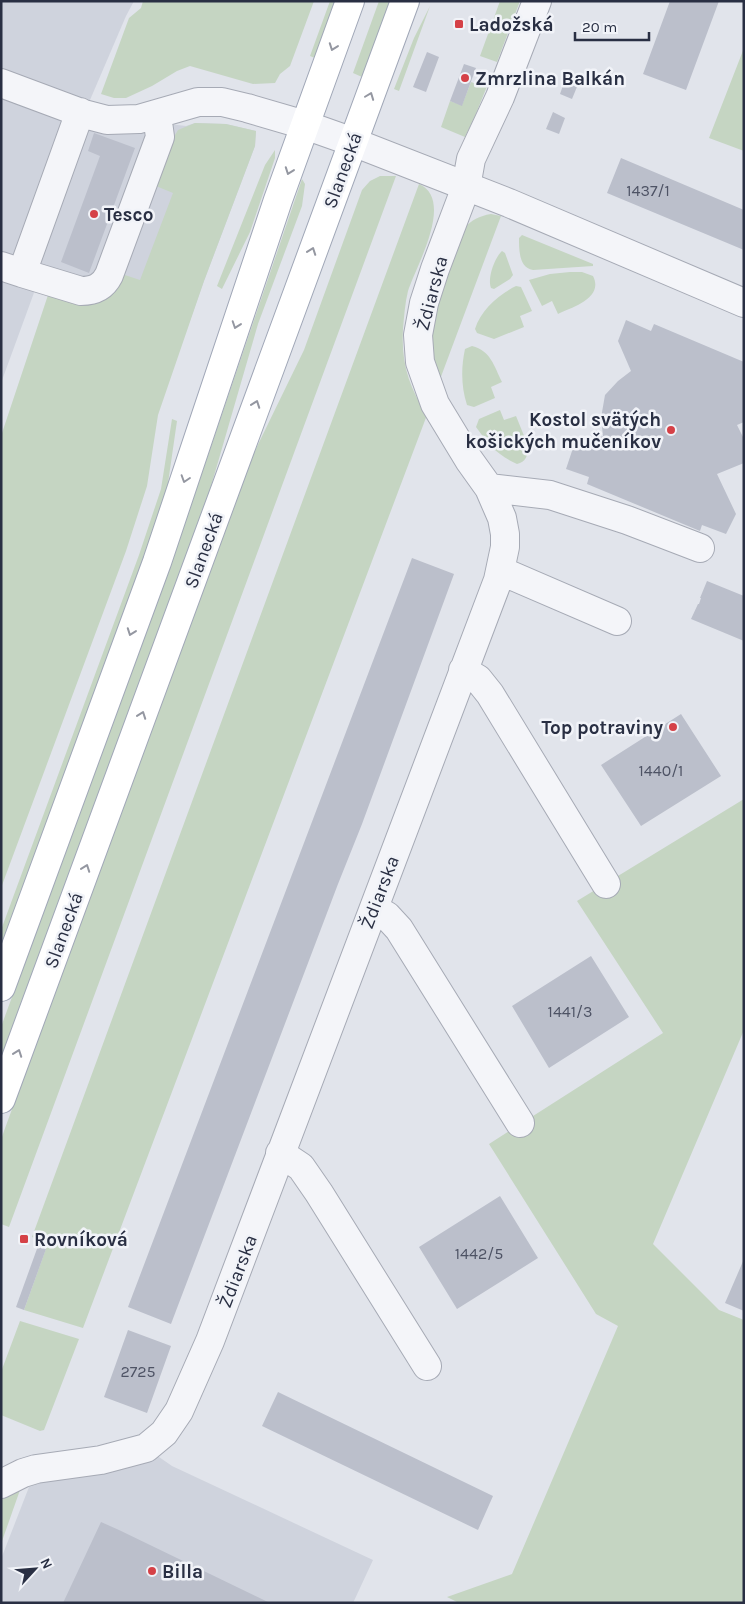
<svg xmlns="http://www.w3.org/2000/svg" width="745" height="1604" viewBox="0 0 745 1604" font-family="Karla,sans-serif">
	<style>
		.built { fill: #cfd3dd }
		.green { fill: #c5d5c2 }
		.building { fill: #bbbfcb }
		.lines { fill: none; stroke-linecap: round; stroke-linejoin: round }
		.minor-casing { stroke: #a6aab5; stroke-width: 30 }
		.major-casing { stroke: #a0a7b7; stroke-width: 30 }
		.minor { stroke: #f4f5f9; stroke-width: 28 }
		.major { stroke: #fff; stroke-width: 28 }
		.oneway { stroke: #9497a1 }
		.poi-dot { fill: #d54147; stroke: #f1f3f8; stroke-width: 2 }
		.labels { text-anchor: middle; stroke-width: 5; stroke-linejoin: round; paint-order: stroke }
		.number-label { font-size: 16px; fill: #4e5365 }
		.poi-label { font-size: 19px; font-weight: bold; fill: #292f43; stroke: #f1f3f8; text-anchor: start }
		.street-label { font-size: 19px; fill: #292f43; stroke: #f1f3f8 }
	</style>
	<rect width="100%" height="100%" fill="#e1e4eb"/>
	<path class="built" d="M1 1H134L126 16 84 114 186 126 195 123 226 124 256 131 255 146 204 281 182 343 35 290 1 383Z
		M146 1448 172 1466 373 1560 353 1603H1V1559L36 1469Z"/>
	<path class="green" d="M143 1H314L290 66 280 74 275 83 253 84 190 66 177 71 152 86 126 98H114L101 94 129 18 141 8Z
		M330 1H336L315 58 310 56Z
		M379 1H390L362 77 353 73Z
		M500 1H520L497 62 480 56Z
		M430 6 399 91 394 89 414 38Z
		M744 48V151L709 138Z
		M489 73 492 74 475 116 465 137 441 127 450 101 462 105 471 82 484 87Z
		M195 123 226 124 256 131 255 146 204 281 158 415 147 486 126 551 1 888V436L48 295 122 274 140 280 173 193 156 186 172 140 178 130Z
		M275 150V158L250 232 222 289 217 286 265 165Z
		M380 176H396L9 1227 1 1224V1140L4 1131 250 461 304 350 362 190 370 181Z
		M302 179 305 184 302 206 258 324 207 500 1 1058V1027L170 567Z
		M419 184C455 200 416 266 408 291 405 303 404 317 403 329 401 363 409 387 427 415L83 1328 24 1310 48 1243 32 1237Z
		M491 214 501 216 439 382 431 364V317L464 228C472 220 479 216 491 214Z
		M522 235 593 264V266L533 270C519 268 519 250 519 238Z
		M502 251 505 253 513 275 510 279 494 289 491 288C487 278 495 257 502 251Z
		M570 272H582L593 276C604 298 573 307 558 314L552 301 542 306 529 280 550 274Z
		M516 286 521 287 532 311 520 316 524 327 494 339 477 333 475 329C481 310 498 295 516 286Z
		M472 346C491 351 494 366 502 382L491 387 495 398 474 407 467 405C461 387 461 367 465 349Z
		M500 410 504 420 516 416 529 448C527 456 526 462 517 464 497 455 488 444 476 427L479 419Z
		M172 419 177 421 167 490 144 557 1 945V930L139 555 161 489Z
		M744 799V1030L653 1244 719 1310 744 1320V1603H459L447 1597 512 1574 618 1326 596 1314 489 1144 663 1033 577 901Z
		M20 1321 79 1339 44 1430 40 1431 1 1415V1372Z
		M20 1490 1 1544V1500Z"/>
	<path class="building" d="M670 1H719L686 90 643 74Z
		M427 52 439 57 426 92 413 87Z
		M464 64 476 68 462 106 450 101Z
		M566 77 579 82 572 99 560 94Z
		M553 112 565 118 559 134 546 129Z
		M94 133 135 148 89 273 61 262 100 156 88 151Z
		M621 158 744 210V250L607 193Z
		M626 320 651 331 654 324 744 362V422L737 425 744 439V463L717 474 736 514 726 534 702 525 700 531 587 484 589 477 566 469 573 448 603 436 601 418 605 395 618 381 631 371 618 341Z
		M412 558 454 574 362 824 338 884 171 1324 128 1307Z
		M707 581 744 596V641L691 619 698 604H699L701 598H700Z
		M681 714 721 776 641 826 601 765Z
		M591 956 629 1017 549 1068 512 1006Z
		M500 1196 538 1258 457 1309 419 1247Z
		M38 1246 46 1249 24 1310 16 1307Z
		M744 1259V1311L725 1303Z
		M128 1330 171 1346 147 1413 104 1397Z
		M278 1392 493 1496 478 1530 262 1426Z
		M101 1522 119 1530 270 1603H63Z"/>
	<g class="lines">
		<g class="minor-casing">
			<path id="minor" d="M1 83 84 114 107 120 139 119 198 102H222L247 108 305 125 353 142 509 203 744 303
				M1 266 22 273 80 112
				M22 273 81 291C94 291 103 287 109 275L160 137 157 115
				M489 488 550 495 627 520 700 548
				M501 571 617 621
				M463 670 478 679 490 694 606 884
				M374 908 387 916 399 929 520 1123
				M280 1153 301 1167 319 1193 427 1366
				M1 1484 23 1473 36 1469 101 1460 146 1448 164 1433 179 1411 210 1341 498 580 505 547V534L502 518 489 488 469 460 435 404 420 362 418 335 424 303 435 269 466 187 471 159 500 97 537 1"/>
		</g>
		<g class="major-casing">
			<path id="major" d="M1 987 157 562 278 200 350 1
				M1 1099 405 1"/>
		</g>
		<use href="#minor" class="minor"/>
		<use href="#major" class="major"/>
	</g>
	<defs><path id="oneway-chevron" d="M-2-3.5L2.5 0L-2 3.5" fill="none" stroke-width="1.6" stroke-linecap="round" stroke-linejoin="round" transform="scale(1.25)"/></defs>
	<g class="oneway">
		<use href="#oneway-chevron" transform="translate(333 47) rotate(110)"/>
		<use href="#oneway-chevron" transform="translate(370 96) rotate(-69)"/>
		<use href="#oneway-chevron" transform="translate(289 171) rotate(110)"/>
		<use href="#oneway-chevron" transform="translate(312 251) rotate(-70)"/>
		<use href="#oneway-chevron" transform="translate(236 325) rotate(109)"/>
		<use href="#oneway-chevron" transform="translate(256 404) rotate(-70)"/>
		<use href="#oneway-chevron" transform="translate(185 479) rotate(108)"/>
		<use href="#oneway-chevron" transform="translate(131 632) rotate(110)"/>
		<use href="#oneway-chevron" transform="translate(142 715) rotate(-70)"/>
		<use href="#oneway-chevron" transform="translate(86 868) rotate(-70)"/>
		<use href="#oneway-chevron" transform="translate(18 1053) rotate(-70)"/>
	</g>
	<g class="poi-dot">
		<rect x="454" y="19" width="10" height="10" rx="2.5"/>
		<circle cx="465" cy="78" r="5"/>
		<circle cx="94" cy="214" r="5"/>
		<circle cx="671" cy="430" r="5"/>
		<circle cx="673" cy="727" r="5"/>
		<rect x="19" y="1234" width="10" height="10" rx="2.5"/>
		<circle cx="152" cy="1571" r="5"/>
	</g>
	<g class="labels">
		<g class="number-label">
			<text x="648" y="196">1437/1</text>
			<text x="661" y="776">1440/1</text>
			<text x="570" y="1017">1441/3</text>
			<text x="479" y="1259">1442/5</text>
			<text x="138" y="1377">2725</text>
		</g>
		<g class="poi-label">
			<text x="469" y="31">Ladožská</text>
			<text x="475" y="85">Zmrzlina Balkán</text>
			<text x="104" y="221">Tesco</text>
			<text x="661" y="426" text-anchor="end">Kostol svätých<tspan x="661" dy="22">košických mučeníkov</tspan></text>
			<text x="663" y="734" text-anchor="end">Top potraviny</text>
			<text x="34" y="1246">Rovníková</text>
			<text x="162" y="1578">Billa</text>
		</g>
		<g class="street-label">
			<text transform="translate(342 170) rotate(-70)" y="7">Slanecká</text>
			<text transform="translate(431 293) rotate(-75)" y="7">Ždiarska</text>
			<text transform="translate(203 550) rotate(-70)" y="7">Slanecká</text>
			<text transform="translate(379 892) rotate(-69)" y="7">Ždiarska</text>
			<text transform="translate(63 930) rotate(-70)" y="7">Slanecká</text>
			<text transform="translate(237 1271) rotate(-69)" y="7">Ždiarska</text>
		</g>
	</g>
	<rect width="745" height="1604" fill="none" stroke="#292f43" stroke-width="5"/>
	<g transform="translate(35 1569) rotate(64)" stroke="#f1f3f8" stroke-width="4" paint-order="stroke">
	<path d="M0-4L9 19L0 12L-9 19Z" fill="#292f43"/>
	<text y="-8" font-size="14" font-weight="bold" text-anchor="middle" fill="#292f43">N</text>
	</g>
	<path d="M575 32v8h74v-8" fill="none" stroke="#292f43" stroke-width="2.5"/>
	<text x="582" y="32" font-size="15" fill="#292f43" stroke="#f1f3f8" stroke-width="4" paint-order="stroke">20 m</text>
</svg>
